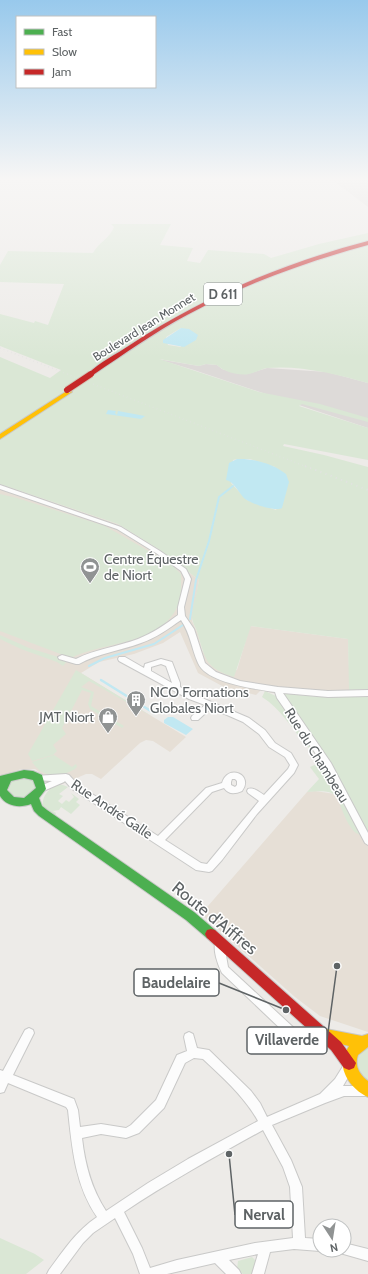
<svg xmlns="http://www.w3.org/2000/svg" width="368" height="1274" viewBox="0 0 368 1274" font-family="Cabin,sans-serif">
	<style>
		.commercial { fill: #e6dfd6 }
		.industrial { fill: #dddad8 }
		.green { fill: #dae7d5; fill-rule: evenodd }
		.water { fill: #c1e8f2 }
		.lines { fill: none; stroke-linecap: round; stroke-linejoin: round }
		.stream-far1 { stroke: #c1e8f2; stroke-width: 2 }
		.stream { stroke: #c1e8f2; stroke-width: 2.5 }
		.street-casing { stroke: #c9c9c8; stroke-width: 2 }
		.fast-casing { stroke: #c9c9c8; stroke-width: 2 }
		.slow-casing { stroke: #c9c9c8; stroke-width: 2 }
		.jam-casing { stroke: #c9c9c8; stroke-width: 2 }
		.street { fill: #fcfcfc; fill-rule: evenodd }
		.fast { fill: #4caf50; fill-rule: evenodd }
		.slow { fill: #ffc107; fill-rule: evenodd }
		.jam { fill: #c62828; fill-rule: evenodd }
		.rail-far1 { stroke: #e2e2e2; stroke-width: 1.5; stroke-dasharray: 0.5 3.5; stroke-linecap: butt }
		.rail { stroke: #e2e2e2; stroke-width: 2; stroke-dasharray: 1 4.5; stroke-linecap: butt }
		.jam-bridge-casing { stroke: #d3c6b8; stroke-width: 8; stroke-linecap: butt }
		.jam-bridge { stroke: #c62828; stroke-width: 6 }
		.labels { text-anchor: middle; stroke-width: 3; stroke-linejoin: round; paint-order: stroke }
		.far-street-label { font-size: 12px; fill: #5e6365; stroke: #fff }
		.shield { fill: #fff; stroke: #8e9293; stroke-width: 1 }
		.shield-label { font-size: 13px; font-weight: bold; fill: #5e6365 }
		.poi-label { font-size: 14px; fill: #5e6365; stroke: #fff; text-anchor: start }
		.street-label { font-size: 14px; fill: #5e6365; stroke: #fff }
		.near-street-label { font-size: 17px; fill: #5e6365; stroke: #fff }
		.leader { fill: none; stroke: #5e6365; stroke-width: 1.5 }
		.callout-dot { fill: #5e6365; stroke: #fff; stroke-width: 1.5 }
		.callout { fill: #fff; stroke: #5e6365; stroke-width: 1.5 }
		.callout-label { font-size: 15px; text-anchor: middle; font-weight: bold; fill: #5e6365 }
	</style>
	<rect width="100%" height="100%" fill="#edebe8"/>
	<path class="commercial" d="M0 484 118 524 160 550 199 580 192 621 198 634 202 650 211 665 225 674 237 670 250 626 348 639 350 697 286 694 271 693 261 690 256 695 224 687 198 673 180 632 163 643 134 654 99 662 81 673 186 737 170 752 153 741 146 740 140 743 101 779 92 774H86L49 790 43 775 35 769H21L0 777Z
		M315 791 335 794 339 798 348 822 368 837V1032L320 1016 295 997 201 914 307 792Z"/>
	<path class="industrial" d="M331 180H368V207L338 184Z
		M157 359 199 366 206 364 217 365 222 369 240 374 251 373 267 368 327 372 368 383V428L194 370Z"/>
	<path class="green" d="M111 224H171L160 245 193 248 187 261 200 263 208 250 264 254 271 258 319 244 368 233V383C336 374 300 365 267 368 261 369 255 373 249 374 239 376 224 372 217 365L206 364 199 366 159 359 259 392 320 404 368 418V422L302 404 299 406 368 428V460L284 444 283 446 324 455 368 467V689L349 690 348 639 251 626 234 677C206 668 206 661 198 635 197 629 192 623 192 617 193 605 197 592 199 580L160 550 118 524 0 484V357L50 378 61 370 0 346V314L34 323 35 321 48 325 64 284 0 282V265L8 251 93 253C98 243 110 238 114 227ZM181 328V347L168 345 166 337ZM237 459H250L275 467 287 488 276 510 247 500 231 483 233 460Z
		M0 494 17 498 105 526 171 564 181 574C181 584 182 595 178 605 161 646 104 641 71 658L0 631Z
		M0 635 29 648 68 660 63 666 57 662 21 649 0 639Z
		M76 670 153 717 89 681 81 687 94 692 91 706 124 726 122 728 90 709 88 704 91 693 82 690 62 728 66 734 53 745 57 751 53 755 32 761 28 754Z
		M265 691 276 696 286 694 320 697 368 696V837C364 836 359 835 356 833 353 831 350 826 348 823 335 798 343 788 307 792L319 779 310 767 323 761C318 754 312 752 307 746 293 730 280 708 262 697Z
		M54 755 72 767 76 764 77 767C71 774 52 777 44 773 39 771 35 766 32 762Z
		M21 776 33 779 36 788C28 796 21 802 10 794L8 787 12 780Z
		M56 785H63L68 787 59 794 63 796 58 801 62 804 66 800 69 802 74 797 71 793 79 799 76 802 80 805 71 814 61 807 59 810 53 811 56 813 55 816 43 807C41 798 48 789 56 785Z
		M368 1047V1083C354 1071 352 1057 368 1047Z
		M0 1238 35 1254 44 1260 26 1274H0Z
		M252 1257 257 1262 254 1274H243L237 1269 238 1261Z"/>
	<path class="water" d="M181 328 189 329 198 335 196 340 184 347 163 343V340Z
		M108 410 116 411 115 413 117 415 118 411 145 416 141 419 106 414Z
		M237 459C253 458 274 464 286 474L289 482 282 508C275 512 248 503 243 497 238 491 233 481 226 480L229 463Z
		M168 717H173L193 729 186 735 164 723V720Z"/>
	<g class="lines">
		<path class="stream-far1" d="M190 619 196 580 209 541 219 497 233 486
			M89 666 105 658 154 644 183 625"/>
		<path class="stream" d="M101 680 154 713"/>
		<g class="street-casing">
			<path id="street" d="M0 485 121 527 160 551 186 569 191 579 184 607 185 616 194 629 205 663 216 672 240 681 278 687 328 691 368 690V696L328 697 283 693 331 763 368 833V845L365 843 325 767 277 698 275 692C256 689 206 683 198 663 191 647 191 635 181 620 168 629 156 638 141 643 120 651 98 653 79 664H76L59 659 58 657 62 655 76 659C95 649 117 647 138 639 153 633 166 624 178 615V607L185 579 181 571 156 553 117 529 0 489Z
				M119 657H125L144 668 145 664 161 659 172 662 180 683V687L195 695 249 718 265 730 275 743 291 753 298 765 294 773 257 814 222 860 212 871 209 872 196 870 72 789 65 781 64 782 41 792 38 791 37 789 38 787 52 781 35 780 34 778 35 776 66 774 69 775 78 785 158 836 206 788 222 783C228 763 254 775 242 791 235 794 229 795 224 788L212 792 165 840 201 863 207 864 259 801 248 793 247 791 248 789C254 787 259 792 264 795L288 769 290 765 285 757 269 747 259 734 243 722 211 708 198 720H192L191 718 192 716 205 705 189 699 119 661 118 659ZM161 664 166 666 172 683 151 671V667ZM232 779H235L237 781V785L235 787 231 785V782Z
				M219 940 222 941 224 944 228 967 294 1028C300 1031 306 1033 313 1032 318 1031 322 1029 327 1031L328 1034 327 1037C312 1043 301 1042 286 1034L222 973C218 965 212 949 216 941Z
				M29 1028 33 1030 34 1033 13 1075 74 1099 78 1110 80 1127 101 1124 126 1128 131 1125 156 1100 177 1055 187 1051 184 1037 185 1034 189 1032 193 1034 197 1048 209 1050 251 1091 260 1103 267 1117 320 1094 335 1079 345 1063 349 1062 353 1063 354 1067 343 1086H368V1096H344L325 1103 272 1125 291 1160 302 1187 305 1238 320 1239V1250H322L320 1251 294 1249 270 1252 264 1274H252L258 1254 229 1260 239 1270 241 1274H226L215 1263 167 1274H140L133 1254 115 1218 93 1233 83 1243 60 1274H47L49 1270C64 1250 76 1231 97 1217 75 1185 72 1148 68 1110L66 1107 8 1083 4 1092 0 1093V1070L3 1071 25 1030ZM194 1058 203 1059C223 1078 244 1096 258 1121L188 1159 148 1183 106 1211C91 1188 85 1164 82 1138L101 1134 126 1138 139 1133 164 1108 185 1063ZM263 1130 283 1167 290 1187 293 1238 255 1243 177 1260 150 1268 142 1248 124 1212C169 1182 216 1156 263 1130Z
				M344 1243 368 1249V1261L340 1253 339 1250H344Z"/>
		</g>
		<g class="fast-casing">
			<path id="fast" d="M24 770 33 771 42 775 46 789 39 798 42 806 47 810 194 912 215 930 217 934 215 938 211 939 207 938 186 920 39 816 34 811 31 804C20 808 7 807 0 796V776ZM24 778 33 780 36 788 24 798 14 797 7 790 11 781Z"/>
		</g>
		<g class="slow-casing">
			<path id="slow" d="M70 389 72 390V392L0 439V434Z
				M326 1029 362 1036 368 1034V1047L358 1055C354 1066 360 1075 368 1081V1097C354 1091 340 1074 343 1058 344 1054 347 1050 349 1046L321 1039 320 1035 321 1031Z"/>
		</g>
		<g class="jam-casing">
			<path id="jam" d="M368 241V245C306 262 244 284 187 315 155 332 124 354 93 375L88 374C99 362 117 354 130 345 203 297 284 263 368 241Z
				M211 929 215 930 341 1042 356 1063 354 1068 349 1070 344 1068 331 1050 207 938 205 934 207 930Z"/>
		</g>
		<use href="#street" class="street"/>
		<use href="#fast" class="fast"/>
		<use href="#slow" class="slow"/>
		<use href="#jam" class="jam"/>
		<path class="rail-far1" d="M0 348 307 467"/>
		<path class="rail" d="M305 466 368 490"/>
		<g class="jam-bridge-casing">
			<path id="jam-bridge" d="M67 390 91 374"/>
		</g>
		<use href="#jam-bridge" class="jam-bridge"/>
	</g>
	<linearGradient id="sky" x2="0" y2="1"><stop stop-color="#98c9ec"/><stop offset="0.5" stop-color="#f7f6f5"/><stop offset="1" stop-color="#f7f6f5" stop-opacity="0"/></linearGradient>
	<rect width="368" height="358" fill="url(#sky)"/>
	<defs>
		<g id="stadium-pin" transform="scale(1)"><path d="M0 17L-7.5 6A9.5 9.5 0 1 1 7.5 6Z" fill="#909393" stroke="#fff"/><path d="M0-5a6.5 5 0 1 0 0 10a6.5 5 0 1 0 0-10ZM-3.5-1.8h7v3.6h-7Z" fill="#fff"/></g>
		<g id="building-pin" transform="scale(1)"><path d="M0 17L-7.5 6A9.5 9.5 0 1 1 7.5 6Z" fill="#909393" stroke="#fff"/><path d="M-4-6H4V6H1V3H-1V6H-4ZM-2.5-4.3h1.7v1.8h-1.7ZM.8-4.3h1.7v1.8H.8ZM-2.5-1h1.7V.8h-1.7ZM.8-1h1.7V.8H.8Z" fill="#fff"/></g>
		<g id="shop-pin" transform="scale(1)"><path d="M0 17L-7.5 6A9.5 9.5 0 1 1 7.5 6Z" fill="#909393" stroke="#fff"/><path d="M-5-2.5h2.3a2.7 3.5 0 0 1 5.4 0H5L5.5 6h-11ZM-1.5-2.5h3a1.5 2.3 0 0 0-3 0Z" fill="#fff"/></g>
	</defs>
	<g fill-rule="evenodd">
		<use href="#stadium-pin" x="90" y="567"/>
		<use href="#building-pin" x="136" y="700"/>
		<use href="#shop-pin" x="108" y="717"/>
	</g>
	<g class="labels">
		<g class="far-street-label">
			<text transform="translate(144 327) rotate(-32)" y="4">Boulevard Jean Monnet</text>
		</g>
		<rect class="shield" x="204" y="283" width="38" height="22" rx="3"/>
		<g class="shield-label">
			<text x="223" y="299">D 611</text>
		</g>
		<g class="poi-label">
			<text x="104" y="564">Centre Équestre<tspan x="104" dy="16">de Niort</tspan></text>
			<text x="150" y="697">NCO Formations<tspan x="150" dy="16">Globales Niort</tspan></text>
			<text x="94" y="722" text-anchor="end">JMT Niort</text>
		</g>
		<g class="street-label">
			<text transform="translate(317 755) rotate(58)" y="5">Rue du Chambeau</text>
			<text transform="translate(112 809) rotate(34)" y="5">Rue André Galle</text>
		</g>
		<g class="near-street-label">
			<text transform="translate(215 918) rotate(39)" y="6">Route d'Aiffres</text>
		</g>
	</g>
	<path class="leader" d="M286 1010L219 983M337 966L327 1040M229 1154L235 1215"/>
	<g class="callout-dot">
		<circle cx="286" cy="1010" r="4"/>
		<circle cx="337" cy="966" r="4"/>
		<circle cx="229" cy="1154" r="4"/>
	</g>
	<g class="callout">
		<rect x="134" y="969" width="85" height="27" rx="4"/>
		<rect x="247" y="1027" width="80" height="27" rx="4"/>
		<rect x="235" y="1201" width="58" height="27" rx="4"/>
	</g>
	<g class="callout-label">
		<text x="176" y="988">Baudelaire</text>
		<text x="287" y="1045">Villaverde</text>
		<text x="264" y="1220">Nerval</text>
	</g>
	<rect x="16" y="16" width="140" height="72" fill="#ffffff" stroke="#bfc1c1"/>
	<rect x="24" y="29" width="20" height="6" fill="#4caf50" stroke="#bfc1c1"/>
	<text x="52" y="36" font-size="12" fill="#5e6365">Fast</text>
	<rect x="24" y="49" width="20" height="6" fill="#ffc107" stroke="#bfc1c1"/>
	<text x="52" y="56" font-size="12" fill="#5e6365">Slow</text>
	<rect x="24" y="69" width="20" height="6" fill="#c62828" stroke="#bfc1c1"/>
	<text x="52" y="76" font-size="12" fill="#5e6365">Jam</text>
	<g transform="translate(332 1238) rotate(168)"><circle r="19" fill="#ffffff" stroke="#bfc1c1"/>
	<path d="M0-3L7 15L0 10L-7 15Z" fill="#909393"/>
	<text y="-6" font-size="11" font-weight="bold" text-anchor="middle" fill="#5e6365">N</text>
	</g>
</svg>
